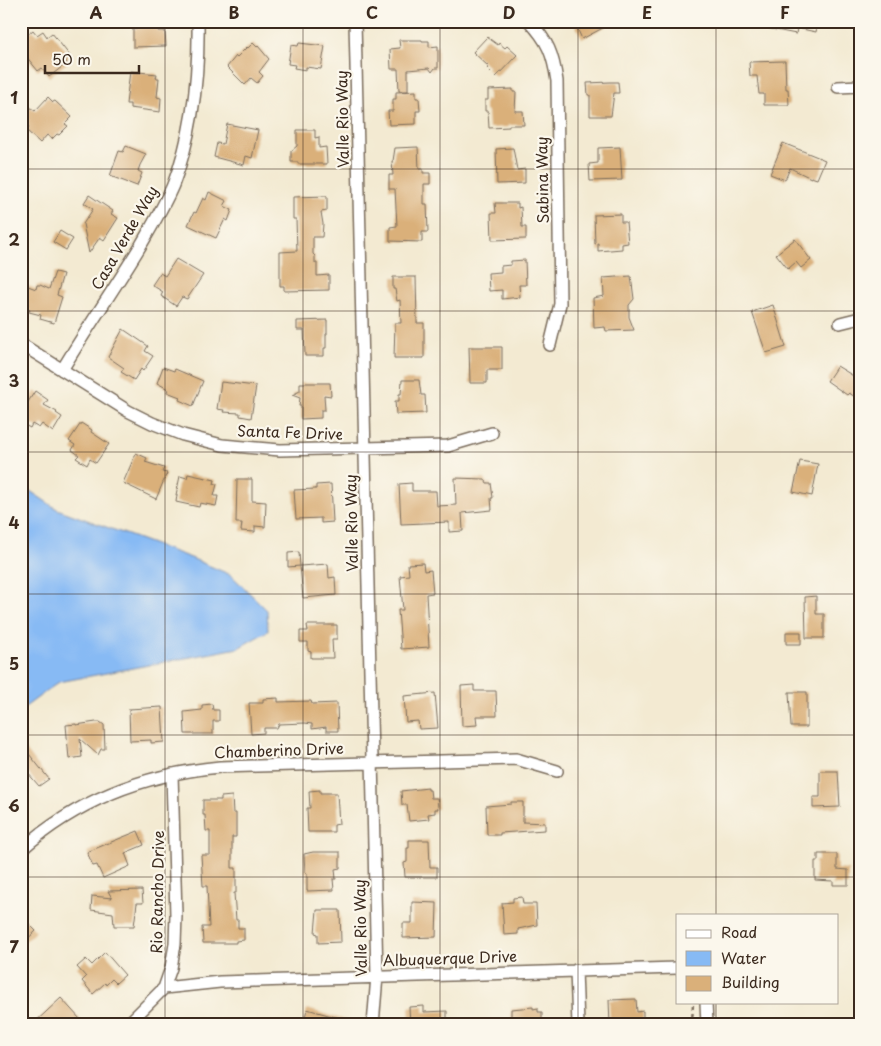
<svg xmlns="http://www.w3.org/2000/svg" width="881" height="1046" viewBox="0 0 881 1046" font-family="'Playpen Sans',sans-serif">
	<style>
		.water { fill: #87baf4; stroke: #617289 }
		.building { fill: #dab07a }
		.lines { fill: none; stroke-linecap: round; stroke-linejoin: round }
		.street-casing { stroke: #7b6d5d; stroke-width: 14 }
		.path { stroke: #7b6d5d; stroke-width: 2.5; stroke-dasharray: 4 4; stroke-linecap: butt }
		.street { stroke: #fff; stroke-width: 11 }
		.grid { fill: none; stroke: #3b2a1e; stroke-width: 1; stroke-opacity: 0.55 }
		.labels { text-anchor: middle; stroke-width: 4.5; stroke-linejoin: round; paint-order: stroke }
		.street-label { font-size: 15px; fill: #3b2a1e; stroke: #fbf7ec }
		.neatline { fill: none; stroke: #3b2a1e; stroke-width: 2 }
		.grid-label { font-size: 16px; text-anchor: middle; font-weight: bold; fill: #3b2a1e }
	</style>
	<rect width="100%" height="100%" fill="#fbf7ec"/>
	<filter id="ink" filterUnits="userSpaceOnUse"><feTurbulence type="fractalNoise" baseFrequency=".02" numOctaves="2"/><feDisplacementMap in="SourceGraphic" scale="10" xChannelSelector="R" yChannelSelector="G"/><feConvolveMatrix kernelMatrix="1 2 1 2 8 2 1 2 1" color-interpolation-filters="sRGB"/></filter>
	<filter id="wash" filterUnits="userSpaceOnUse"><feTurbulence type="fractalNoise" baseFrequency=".0096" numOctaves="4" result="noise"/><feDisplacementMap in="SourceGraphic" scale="20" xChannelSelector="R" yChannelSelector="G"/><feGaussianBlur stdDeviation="1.12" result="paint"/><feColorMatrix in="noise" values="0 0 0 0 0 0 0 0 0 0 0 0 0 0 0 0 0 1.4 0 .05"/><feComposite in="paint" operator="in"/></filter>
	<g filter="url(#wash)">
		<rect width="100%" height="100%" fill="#f3ead2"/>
		<path class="water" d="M21 485 57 509 191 558 231 575 267 610 268 631 238 648 59 682 21 710Z"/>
		<g id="blocks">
			<path class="building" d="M136 21H157L158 31H165L166 46 133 47V29H136Z
				M576 21H616L582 39 576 26 578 25Z
				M756 21H818L816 32 797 28 796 34 756 26Z
				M21 28 27 35 33 30 37 35 43 31 47 37 52 33 70 56 65 60 67 63 49 77 42 68 38 71 21 50Z
				M487 37 498 45 499 43 505 48 507 46 517 55 496 77 487 68 489 67 473 52Z
				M399 40H422V41H429V47L438 46V68H435L432 72 429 68 408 70V91H399L398 69H391L390 49 400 48Z
				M253 43 257 47 258 46 269 59 259 72 263 76 257 83 251 78 245 85 227 67 236 56 237 57 247 47 248 48Z
				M299 43 325 46 321 69 306 67V70L294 68 295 65 288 64 291 45 298 46Z
				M785 61 786 89H788L789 105H764V94H759L757 76H750L749 62Z
				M130 71 157 74 156 78H159L157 97 161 98 160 112 130 108V104H126Z
				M610 82H618L619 93H614L611 116H590V95H588L587 83Z
				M513 89V92H516L515 111H523L524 125H509V127L489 128 488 111H485V100H488V90Z
				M416 91V98H419L420 111H416V124L389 125 388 111H393V99H396V92Z
				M48 97 53 102 55 101 72 117 65 124 68 126 59 135 57 134 52 139 47 135 40 143 26 130 29 127 21 120V117L30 107 35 111Z
				M227 124 258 130 252 158 246 156 244 165 214 157 217 143 223 144Z
				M297 130H315V138L319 137V148L326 147 327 164H298V162H291V151L297 146Z
				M783 143 825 160 817 179 811 177V178L790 168 785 180 770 174Z
				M126 146 146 154 140 165 138 171 142 173 137 186 110 176 119 151 123 152Z
				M418 147 419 169H423V173H430V184H424V204H427L428 232H422V242L390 241V227L397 226 395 189H389V175H393L392 161H393L395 148Z
				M620 147 622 180 590 181 589 164 598 163V148Z
				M513 148 517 170 525 169V183L497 184 496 149Z
				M209 192 227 201 224 206 232 210 228 221 225 219 216 238 188 225 194 212 196 213 203 198 206 200Z
				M89 195 113 211 111 214 118 218 104 240 100 237 89 253 83 224 93 209 84 203Z
				M327 196V211L321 212 323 224 322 237H313V254L315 256V263H317V276L329 275V290L284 291V286H280V252L297 251 296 219H293V197Z
				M495 203H518V208L521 207 522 227H526V239L492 240 491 213H496Z
				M621 214V222H626L628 243 622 244V249L598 251V243L595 244 594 215Z
				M60 231 73 239 66 250 53 242Z
				M795 239 811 260 801 268 796 262 788 269 776 254Z
				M176 259 203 275 187 299 182 297 176 306 161 296 163 292 152 285 160 273 165 276Z
				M525 260 526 285H519L520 297 502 299V290L489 291 488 273 501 272V266L511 265V261Z
				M55 272 63 274 57 295 62 297 54 323 40 319 41 315 29 312 30 310 23 308 22 306 28 286 36 289 37 285H40L49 289Z
				M631 276 634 299 629 305V317L634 330 606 331 605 327 594 328 593 298 604 296 603 278Z
				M393 277H416L417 323H424V358H394L395 323H401L400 300 397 301 395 289H393Z
				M773 305 786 347 766 353 752 312Z
				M327 320V334H326V348H324V356H305L304 330H297V321Z
				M123 329 148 346 145 351 153 356 143 371 141 369 134 380 121 372 124 368 108 357Z
				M469 347H502V370H487V383H470Z
				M837 366 860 380V400L849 393 847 395 827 381Z
				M163 367 174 371 175 369 203 381 193 406 179 400 180 397 167 392 168 389 157 383Z
				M402 380H419L421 395H425L426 413 396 414 395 401H399V394H401Z
				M221 382 256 386 251 418 240 416V413L223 412 224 410 217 409Z
				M300 383H330L331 396 324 395 325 410H321V418L301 419V406H299L300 398 292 395 300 391Z
				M35 391 48 400 44 405 57 412 56 413 62 417 53 432 42 424 39 428 32 424 30 428 21 423 25 417 21 413Z
				M81 423 92 430 91 432 109 444 96 463 90 459 87 465 76 458 79 455 72 450 75 445 69 441Z
				M136 453 147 458 145 462 164 468 162 472 167 473 156 499 123 483Z
				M800 461 818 464 812 496 793 492Z
				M188 474 215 480 214 484H217L214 496H218L216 506 200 503 199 507 176 502 177 495H176L180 476 187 478Z
				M455 478 485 479 487 483H491L493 498H491L492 510 462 513 463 531 449 532V522L401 524 399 484 412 483V491H436L437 506 456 505Z
				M237 479H252V501L266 502 265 527 255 526V532L241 531 242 523H236Z
				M331 484 333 522 321 523V518L296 519 294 490 316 489V485Z
				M299 552 300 566 288 567V553Z
				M423 563 424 571 431 570 433 593 426 594 429 647 401 649 398 610H403L400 576 409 575 408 564Z
				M328 564 329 578 335 577 336 595 303 598 300 566Z
				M816 596V614H824V638H806L805 597Z
				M307 625H337V639H332L333 658H311V652L308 651V642H300V631H308Z
				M786 632H801V644H786Z
				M474 685V691H496L497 716H476L477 725 462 726 461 686Z
				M789 692H807V727H791Z
				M435 693 438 728 419 729 418 721 406 722 404 696Z
				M278 698V702L311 701 312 704 337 703 338 731H326V727L312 729V724L305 723 279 724 277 728H264V733L251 734 249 703H263V699Z
				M212 704 213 710H219V721H213V734H185L184 712 202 710V705Z
				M162 707 164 742 151 743V740L130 741 129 709Z
				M96 722H100L104 725 105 749H101L98 755 80 739 82 757 69 759 66 725 76 724V725Z
				M21 744 49 779 39 786 21 765Z
				M820 771H838L840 807 813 808V797H820Z
				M428 788V790H430L431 798H437L438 809H435V813L428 814 429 819 409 821 407 805H402L401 791Z
				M320 790V793H337L339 824 334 825V832H308L307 808H310L309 791Z
				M232 796 233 813H236V837H232V868H236V893H234L236 920H238V928H244V940L236 941V943H203L202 927H209L207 886H203L201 855H210V831H206L205 815H203V800H221V797Z
				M511 802H523V822L545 823V830L500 833V835H487L486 806 511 804Z
				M138 831 144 845 125 853 130 866 103 878 97 865 93 866 87 852Z
				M409 840H429L430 867H437V877H405L404 863 407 862V848H409Z
				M313 852H340V868L335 869 336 879H333L334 890 307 891V873H305L304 854Z
				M818 854H837V869L848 870V885H833V881L815 880V861H818Z
				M142 890 143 903H137L134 926H114L113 913 91 910 92 896 112 898 108 891Z
				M522 897 523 904H536L537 925 518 929V934L504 935 502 903 513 902V898Z
				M412 902 437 903 436 937 403 938V923H412Z
				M317 910H340L341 942 318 943V934L315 933Z
				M21 916 36 931 21 945Z
				M105 952 125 975 116 983 112 979 106 985 105 983 93 994 82 981 86 977 77 967 86 959 92 965Z
				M61 998 80 1019 74 1025H32Z
				M636 999 637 1012 643 1011V1024L610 1025 609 1000Z
				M424 1006V1012L447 1011V1025H410L409 1007Z
				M533 1007V1009L538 1008V1012H542V1025H511V1009Z
				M307 1009 353 1022V1025H303Z"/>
		</g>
	</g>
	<g filter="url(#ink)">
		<use href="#blocks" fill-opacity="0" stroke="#7b6d5d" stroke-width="1"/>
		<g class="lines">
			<g class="street-casing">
				<path id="street" d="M355 21 377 976 373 1025
					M529 21C548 41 553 54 557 81L560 304 550 345
					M838 87 860 86
					M840 323 860 318
					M21 344 128 411 152 423 183 435 222 445 280 450 448 446 492 433
					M62 370C87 328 115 288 141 245 152 226 164 206 173 185 193 133 199 77 198 21
					M21 850C77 800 146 774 220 767L516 759 557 771
					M576 970 578 1025
					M164 988 220 982 677 968
					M706 1002 707 1025
					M127 1025 164 988 171 968 175 944 176 915 172 774"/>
			</g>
			<path class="path" d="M692 1025 693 1002"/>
			<use href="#street" class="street"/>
		</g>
	</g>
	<path class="grid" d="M165 21V1025M303 21V1025M440 21V1025M578 21V1025M716 21V915M21 169H860M21 311H860M21 452H860M21 594H860M21 735H860M21 877H860M716 1002V1025"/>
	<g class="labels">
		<g class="street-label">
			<text transform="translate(343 119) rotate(-91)" y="5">Valle Rio Way</text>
			<text transform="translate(543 180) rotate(-91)" y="5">Sabina Way</text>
			<text transform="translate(125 238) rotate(-60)" y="5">Casa Verde Way</text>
			<text transform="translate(290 433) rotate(2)" y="5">Santa Fe Drive</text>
			<text transform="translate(352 523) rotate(-91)" y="5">Valle Rio Way</text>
			<text transform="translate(279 751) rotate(-2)" y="5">Chamberino Drive</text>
			<text transform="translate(158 892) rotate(-89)" y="5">Rio Rancho Drive</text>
			<text transform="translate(361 928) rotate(-91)" y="5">Valle Rio Way</text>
			<text transform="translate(450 959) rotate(-2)" y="5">Albuquerque Drive</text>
		</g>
	</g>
	<rect width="881" height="1046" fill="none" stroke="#fbf7ec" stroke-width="55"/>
	<rect x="676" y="914" width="162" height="90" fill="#fbf7ec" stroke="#aea59a"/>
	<rect x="686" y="930" width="25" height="8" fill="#ffffff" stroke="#aea59a"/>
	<text x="721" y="938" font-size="15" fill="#3b2a1e">Road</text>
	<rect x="686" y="951" width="25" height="15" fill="#87baf4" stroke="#aea59a"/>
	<text x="721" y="964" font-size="15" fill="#3b2a1e">Water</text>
	<rect x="686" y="976" width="25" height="15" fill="#dab07a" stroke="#aea59a"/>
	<text x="721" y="988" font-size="15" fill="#3b2a1e">Building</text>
	<path d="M45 65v8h94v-8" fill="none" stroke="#3b2a1e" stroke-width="2.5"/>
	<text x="52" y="65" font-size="15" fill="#3b2a1e" stroke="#fbf7ec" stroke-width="4" paint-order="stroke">50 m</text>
	<rect x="28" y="28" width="826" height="990" class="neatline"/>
	<g class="grid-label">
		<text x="96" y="19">A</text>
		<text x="234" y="19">B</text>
		<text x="372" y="19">C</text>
		<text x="509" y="19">D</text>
		<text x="647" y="19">E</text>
		<text x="785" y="19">F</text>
		<text x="14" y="104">1</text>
		<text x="14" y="246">2</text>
		<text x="14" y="387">3</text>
		<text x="14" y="529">4</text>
		<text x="14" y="670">5</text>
		<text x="14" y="812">6</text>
		<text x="14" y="953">7</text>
	</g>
</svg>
